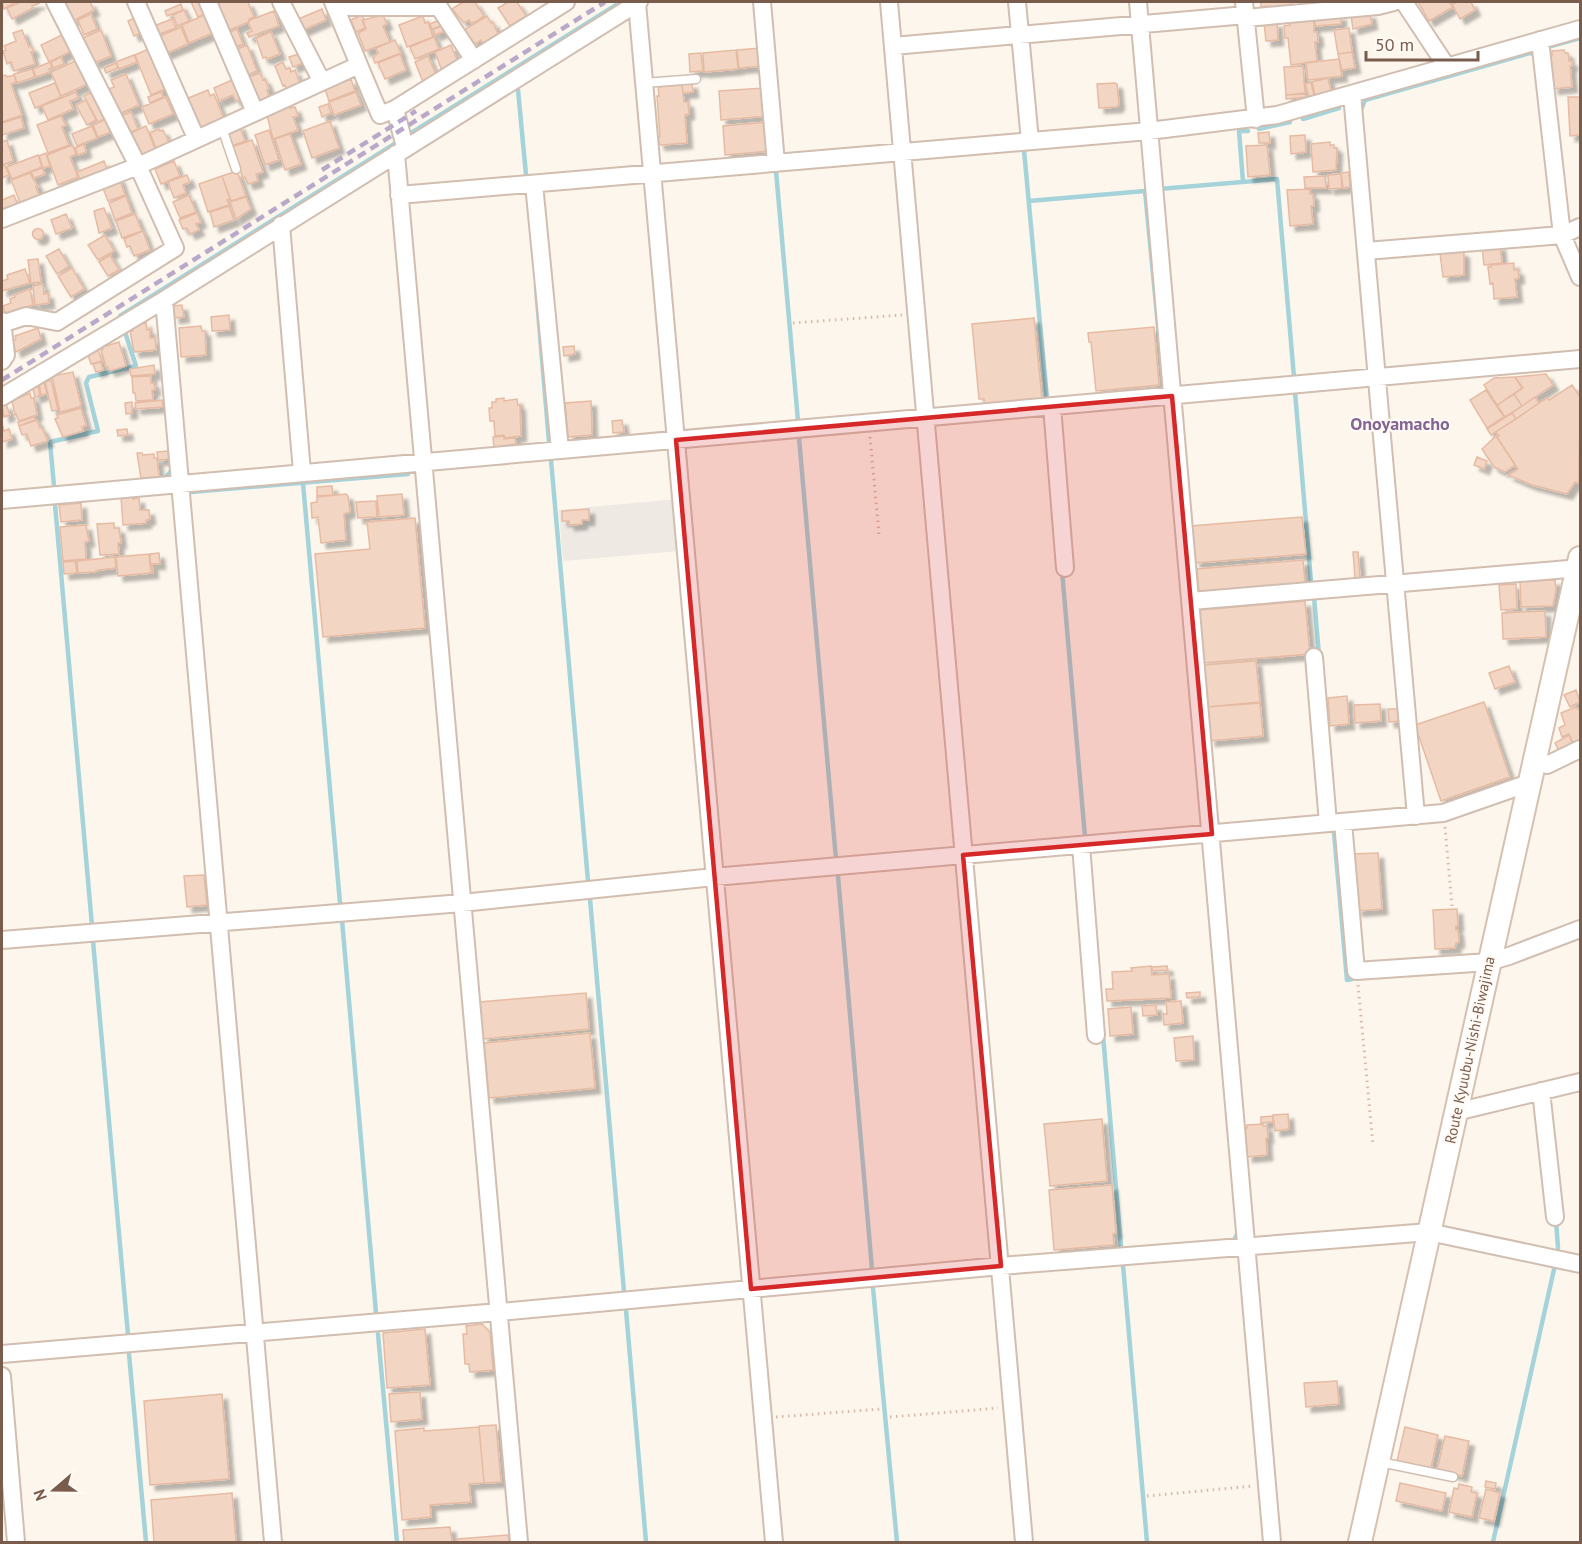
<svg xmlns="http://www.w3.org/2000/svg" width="1582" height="1544" viewBox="0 0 1582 1544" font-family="'PT Sans',sans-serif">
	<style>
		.industrial { fill: #efe9e4 }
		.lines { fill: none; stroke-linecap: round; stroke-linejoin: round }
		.stream { stroke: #a5d3da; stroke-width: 4.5 }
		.building { fill: #f3d5c3; stroke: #e6bba3; stroke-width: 1.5; filter: url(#shadow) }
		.lane-casing { stroke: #d1beb0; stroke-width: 11 }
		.street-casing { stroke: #d1beb0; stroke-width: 20 }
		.secondary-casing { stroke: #d6c0b0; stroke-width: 26 }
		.path { stroke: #d9b8a5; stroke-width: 3; stroke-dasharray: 1.5 4.5; stroke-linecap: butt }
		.lane { stroke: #fff; stroke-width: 8 }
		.street { stroke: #fff; stroke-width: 16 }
		.secondary { stroke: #fff; stroke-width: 22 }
		.rail { stroke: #b9a8c9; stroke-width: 4.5; stroke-dasharray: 9 6; stroke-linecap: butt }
		.marked { fill: #d62828; fill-opacity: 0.2; stroke: #d62828; stroke-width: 4.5; stroke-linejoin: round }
		.labels { text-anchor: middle; stroke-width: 4.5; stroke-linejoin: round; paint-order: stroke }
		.street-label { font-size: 15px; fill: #7a5c4d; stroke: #fffaf3 }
		.quarter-label { font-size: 18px; font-weight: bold; fill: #846695; stroke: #fffaf3 }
	</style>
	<defs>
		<filter id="shadow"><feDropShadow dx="5.5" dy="5.5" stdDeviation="1.5" flood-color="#0004"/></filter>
	</defs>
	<rect width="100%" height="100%" fill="#fdf6ec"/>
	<path class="industrial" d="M676 499 680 551 563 561 559 510Z"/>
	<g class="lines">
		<path class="stream" d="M1551 46 1580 38
			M518 90 526 175
			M1361 110 1365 100 1530 53 1535 54
			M1303 119 1339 108
			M1259 129 1290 122
			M408 135 621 2
			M1024 150 1047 400
			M776 171 798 421
			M1243 182 1239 131H1248
			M1159 189 1277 179 1294 377
			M1029 201 1145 191 1159 336
			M536 287 549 442
			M120 316 396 143
			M1295 392 1311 582
			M799 438 836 859
			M551 460 588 881
			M167 476 172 470V466
			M303 483 340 903
			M54 486 50 442 98 431 86 383 89 377 136 366 125 332
			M191 492 408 474
			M55 504 92 926
			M1062 571 1085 837
			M1317 597H1314L1319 655
			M1334 833 1347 980 1352 979
			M838 876 872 1269
			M590 899 624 1292
			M342 920 376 1313
			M93 941 128 1335
			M1103 1035 1121 1246
			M1556 1221 1558 1248
			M1235 1238 1240 1229
			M1123 1265 1147 1542
			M873 1288 897 1542
			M626 1310 646 1542
			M378 1334 397 1542
			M129 1354 146 1542
			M1493 1542 1555 1265"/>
	</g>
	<path class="building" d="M2 2H16L4 9Z
		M21 2 40 3 32 6 33 8 12 19 7 8Z
		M63 2H90L94 10 73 21Z
		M191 2H205L209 12 198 17Z
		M213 2H248L254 17 249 19V22L227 31Z
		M463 2H475L484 16 475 22 471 23 469 20 464 23 452 9Z
		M508 2H517L526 16 510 26 498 8Z
		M1261 2H1292V12L1268 13 1267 6 1261 7Z
		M1418 2H1449L1453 7 1429 21Z
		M1457 2H1471L1475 10 1460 19 1452 4Z
		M181 4 183 10 167 16 165 11Z
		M322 9 326 20 301 31 296 20Z
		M184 10 189 21 177 26 173 15Z
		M274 11 279 26 249 37 247 33 252 31 248 22 250 20Z
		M211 12 218 31 189 43 182 25Z
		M1370 13 1372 24 1353 29 1351 16Z
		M91 14 97 29 84 35 78 20Z
		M362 15 364 19 362 20 365 28 356 32 351 20Z
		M383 15 387 24 383 26 390 42 365 51 358 33 366 29 363 20Z
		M1341 15V24L1315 26V17Z
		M139 16 146 31 134 36 128 21Z
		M423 16 425 23 428 22 433 37 407 47 399 25Z
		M487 16 491 23 493 22 498 34 483 43 481 40 475 44 464 30Z
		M1314 18V32H1317L1318 42H1315L1317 61 1291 65 1288 38H1285L1284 26 1290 25V20Z
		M172 19 176 28 157 35 154 26Z
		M439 20 441 26 432 29 430 24Z
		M1277 22 1278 40 1266 41 1264 23Z
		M443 26 445 31 435 35 433 29Z
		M181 27 188 44 165 54 158 37Z
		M1349 28 1352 52 1338 54 1334 30Z
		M237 29 243 44 231 48 225 34Z
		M22 30 29 47 31 46 34 51 31 52 35 64 14 71 11 62 7 64 3 51 6 50 4 46 16 41 13 33Z
		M101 30 111 56 94 63 83 38Z
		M271 32 280 54 267 59 266 57 263 58 256 38Z
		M66 33 74 50 49 62 41 45Z
		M434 37 439 49 415 59 410 47Z
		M395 40 401 53 375 63 373 58 378 53 376 48Z
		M247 45 257 71 245 76 235 50Z
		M451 45 459 65 442 71 435 52Z
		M153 47 170 87 151 95 135 55Z
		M761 48 763 66 739 68 737 50Z
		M736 50 738 69 704 72 703 53Z
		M1564 50 1565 53H1568L1569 61H1572V66H1570L1572 87 1553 89 1549 57 1552 56V51Z
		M1352 52 1355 68 1342 70 1338 54Z
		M701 53 703 71 690 72 689 54Z
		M299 54 303 63 293 67 289 57Z
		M400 54 406 70 385 79 378 63Z
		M134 55 137 62 119 69 116 62Z
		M428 56 437 77 423 82 415 62Z
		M61 57 64 64 53 68 51 62Z
		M80 59 90 83 61 96 51 72Z
		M1339 59 1342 76 1308 80 1306 63Z
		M50 62 52 68 49 69 50 72 36 77 33 69Z
		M283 62 286 69 290 68 291 72 295 70 300 84 287 90 285 85 283 86 275 66Z
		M116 63 118 68 106 73 104 68Z
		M1303 66 1305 93 1286 95 1284 67Z
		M32 69 35 77 17 83 14 74Z
		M260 73 263 80 265 79 269 89 267 90 269 97 256 102 247 78Z
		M2 74V76L6 75 7 77 14 75 16 82 11 84 22 115 2 122Z
		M126 74 139 105 117 115 109 94 111 93 109 89 114 87 111 80Z
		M239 77 247 96 236 101 233 95 219 101 214 88Z
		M1328 78 1331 91 1315 95 1312 82Z
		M351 79 355 91 329 101 325 89Z
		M1311 82 1314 95 1309 97 1305 84Z
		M55 83 61 97 35 108 29 93Z
		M692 83 693 92 683 93 682 84Z
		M1115 83 1117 84 1119 104 1117 107 1099 108 1097 84Z
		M682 85 684 102H688L689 114 685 115 687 143 661 145 659 144 658 138 660 137 657 96H659L658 87Z
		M765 88 768 116 721 120 719 91Z
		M96 89 110 116 98 122 84 96Z
		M208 90 210 96 214 94 226 124 201 133 186 99Z
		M76 92 78 98 70 101 73 109 48 120 42 106Z
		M161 92 163 97 150 103 148 97Z
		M356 92 361 105 334 115 329 102Z
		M1305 94 1306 97 1286 99V95Z
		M166 97 173 114 149 124 142 107Z
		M1568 97H1580V135L1570 136Z
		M86 100 96 120 87 125 76 105Z
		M289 103 290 108 295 107 298 116 293 117 298 130 273 139 266 111Z
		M328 104 331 113 322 117 319 107Z
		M131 112 138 129 127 134 120 116Z
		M61 116 66 125 62 127 69 145 48 153 37 125Z
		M21 117 24 128 2 135V123Z
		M109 118 114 131 98 137 93 125Z
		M330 121 339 148 312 158 303 131Z
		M768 122 770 151 725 155 723 126Z
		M239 124 245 141 232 146 227 131Z
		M92 126 97 138 77 146 72 134Z
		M146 126 156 151 141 158 131 133Z
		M159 129 160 131 163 130 170 145 157 151 150 133Z
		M269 130 279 160 265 165 255 135Z
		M1269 132 1270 143H1259L1258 133Z
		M290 134 301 164 285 170 275 139Z
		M1305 135 1306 152 1291 154 1290 136Z
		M7 140 13 161 2 165V142Z
		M252 140 263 172 256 174 258 181 248 184 245 177 243 178 232 147Z
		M1330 142V145H1334V148H1337L1336 170 1313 172 1311 144Z
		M84 144 86 152 78 155 75 148Z
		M1267 145 1270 175 1248 177 1246 146Z
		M70 146H73L76 154 70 157 78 177 58 185 47 155Z
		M46 153 50 166 43 168 39 156Z
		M38 155 42 167 12 179 7 167Z
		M104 161 109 174 82 185 77 172Z
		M174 161 180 176 161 184 155 169Z
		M5 165 9 175 2 178V166Z
		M42 168 45 174 34 178 31 172Z
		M237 171 246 196 231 201 222 176Z
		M1349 172 1350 187 1343 188 1341 173Z
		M30 173 38 187H36L41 200 22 207 11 180Z
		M1341 174 1342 188 1329 189 1328 175Z
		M187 175 190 182 183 185 186 193 174 198 168 182Z
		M222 176 230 199 227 200 229 205 208 212 199 184Z
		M1325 176 1326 188H1305L1304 177Z
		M119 177 125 195 108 201 101 183Z
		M1310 189V194H1313L1314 206H1311L1313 224 1290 226 1287 190Z
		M14 195 19 208 2 215V200Z
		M189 195 196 212 180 218 173 202Z
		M126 196 132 213 115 220 109 203Z
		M246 197 251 209 236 219 230 202Z
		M229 206 234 220 214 227 210 212Z
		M104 208 112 228 99 233 94 211Z
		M197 213 201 222 196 224 199 230 190 234 187 228 183 229 179 220Z
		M66 214 72 228 56 234 51 220Z
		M135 214 142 231 122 238 116 221Z
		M32.5 234a5.5 5.5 0 1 1 11 0a5.5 5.5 0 1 1-11 0Z
		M143 231 150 250 134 256 130 246 127 247 124 239Z
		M105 235 114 251 98 260 88 245Z
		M1500 245 1502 263 1484 265 1482 246Z
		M59 249 69 266 57 274 46 256Z
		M1461 251 1464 253V275L1443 277 1440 253Z
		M110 255 119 270 108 276 99 262Z
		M38 259 41 282 31 283 28 260Z
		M1514 263V270H1518L1519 278 1515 279 1517 297 1494 299 1493 283 1490 284 1488 267H1491V265Z
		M72 268 84 289 71 297 58 276Z
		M25 269 30 283 2 291V281L8 279 7 275Z
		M43 284 44 294 48 293 49 303 35 305 33 286Z
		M30 289 33 305 5 313 3 306 11 303 10 299 15 297 14 295Z
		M182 305 184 317 174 318 173 306Z
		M229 315 230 330 212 331 211 317Z
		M1034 318 1042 399 984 404V399H979L972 324Z
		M146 322 147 330 150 329V338H155L156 350 134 352 130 331H133V327Z
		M201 326 202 331H205L206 355 181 357 179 328Z
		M1154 327 1159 385 1096 391 1091 342H1089L1088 333Z
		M38 328 41 339 16 352 12 341 16 339 15 336Z
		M119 342 126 366 110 371 108 367H106L101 350 103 349 102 344 105 343 106 346Z
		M574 346 575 354 564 356 563 347Z
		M98 349 102 361 91 364 87 352Z
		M101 362 103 370 96 372 93 364Z
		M154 365 155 374 131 376 130 369Z
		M73 372 81 405 79 407 60 412 52 376Z
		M1546 374 1553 385 1522 406 1514 394 1523 388 1515 377Z
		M151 376V383H154L155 390H152L153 400 136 401 135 393H133L132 377Z
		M1515 377 1522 388 1497 405 1484 385 1494 378Z
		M51 380 58 410 52 411 45 382Z
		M44 382 47 394 41 395 39 383Z
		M38 385 40 396 35 397 32 386Z
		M1572 385 1580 397 1579 483 1575 482 1567 494 1532 485 1508 475 1518 469 1497 437 1499 436 1496 432 1547 398 1549 400Z
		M1486 390 1504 417 1487 428 1470 400Z
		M30 393 31 398H34L37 415 19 421 16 414 15 415 12 401Z
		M1514 394 1522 406 1505 417 1497 405Z
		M1535 397 1539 403 1516 419 1512 413Z
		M504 398V401L517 399 518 405H520L521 436 505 438 504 435 495 436 494 421H490L489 408H492V402H496V399Z
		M162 400 163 407 136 409 135 403Z
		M591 401 592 435 568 437 565 403Z
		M132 402V413L126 414 125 403Z
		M6 404 10 415 4 417 2 406Z
		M81 408 86 425 82 427 83 431 63 437 55 419 58 418 57 415Z
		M1512 413 1516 419 1491 435 1487 429Z
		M34 417 35 420 19 426 18 422Z
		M37 420 40 428H42L48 441 31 446 27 434 22 435 19 426Z
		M622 420 624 432 613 433 612 421Z
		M2 423 4 431 9 429 12 439 2 442Z
		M127 429 128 435 118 436 117 430Z
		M504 436V439L515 438 516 444 494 447 493 437Z
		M1496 436 1515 465 1505 472 1494 467 1482 449Z
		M168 451 169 459 158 460 157 452Z
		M137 453H142L143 455 154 454V458H157L159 477 141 478Z
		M1477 457 1487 461 1484 469 1474 465Z
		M332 486 333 495 317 496V487Z
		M346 494 348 496 350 512 344 514 346 540 321 543 318 517 312 518 311 503 317 502V497Z
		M402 494 404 515 379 517 377 496Z
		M133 496V499L139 498 140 510H149L150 519 146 520V523L123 525 121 497Z
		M376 501 377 517 358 518 356 502Z
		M81 503 82 520 61 522 59 505Z
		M589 509V520H582V524L569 525V521H562V511Z
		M1302 517 1306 554 1195 563 1191 526Z
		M415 518 425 628 323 637 315 554 370 549 367 522Z
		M114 523V528H119L121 543H118L119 554 100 555 97 524Z
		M86 525 89 541 85 542 86 559 63 561 60 527Z
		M1353 552H1358L1360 578H1355Z
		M159 553 160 564H152L153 573H151L150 554Z
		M149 554 151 573 118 576 116 557Z
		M115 557 116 568 99 570 94 572 78 573 77 561Z
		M1303 560 1305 583 1199 592 1197 569Z
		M75 561 77 573 64 574 63 562Z
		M1555 580 1556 590 1553 606 1521 607 1520 581Z
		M1516 584 1517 609 1501 610 1499 585Z
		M1305 601 1310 654 1203 663 1199 610Z
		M1545 611 1546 637 1503 639 1502 613Z
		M1256 661 1260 702 1207 707 1203 665Z
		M1509 666 1515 682 1495 689 1489 673Z
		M1576 690 1580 702 1570 707 1564 695Z
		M1347 696 1349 724 1330 726 1328 698Z
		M1484 702 1510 777 1441 801 1415 725Z
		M1260 703 1263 736 1210 741 1207 707Z
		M1380 704 1381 721 1355 723 1354 705Z
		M1576 707 1580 711V740L1573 743 1569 734 1562 737 1559 728 1565 725 1561 713Z
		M1388 709H1400L1401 721 1389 722Z
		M1569 735 1574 747 1560 753 1555 743Z
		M1378 853 1382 909 1357 911 1352 854Z
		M204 875 207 905 187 907 184 876Z
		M1457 909 1458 926H1456V930H1458L1459 942 1456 943 1455 948 1435 949 1433 910Z
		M1151 966 1152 975 1169 974 1171 998 1107 1001 1106 989H1113L1112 972 1132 971 1131 968Z
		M1167 966 1168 970 1152 971V967Z
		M1200 992V997L1187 998 1186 993Z
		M586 993 589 1029 483 1039 479 1002Z
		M1181 1001 1183 1023 1164 1025 1163 1014H1167L1166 1002Z
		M1156 1005 1157 1015 1143 1016 1142 1006Z
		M1131 1007 1133 1034 1110 1036 1108 1009Z
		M590 1033 595 1088 489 1098 484 1043Z
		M1193 1036 1194 1060 1176 1061 1174 1038Z
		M1288 1114 1289 1129 1275 1131 1273 1115Z
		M1273 1116V1122L1261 1123V1117Z
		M1102 1119 1107 1181 1050 1186 1044 1124Z
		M1263 1124V1126H1267L1268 1138H1266L1267 1155 1247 1157 1245 1128H1247V1125Z
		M1112 1185 1116 1233 1113 1234 1114 1245 1054 1250 1049 1190Z
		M482 1324 490 1332 493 1370 470 1372 469 1364H465L463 1334H467L466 1326Z
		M425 1329 430 1385 387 1388 383 1333Z
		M1337 1381 1339 1404 1306 1407 1304 1383Z
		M420 1392 422 1419 391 1422 389 1394Z
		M222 1394 229 1479 150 1485 144 1401Z
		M496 1425 501 1482 484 1483 479 1426Z
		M479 1427 484 1483 469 1484 471 1502 430 1505 431 1517 402 1520 395 1431 424 1428V1431Z
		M1405 1427 1438 1435 1431 1468 1397 1461Z
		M1445 1436 1469 1441 1462 1476 1437 1470Z
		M1486 1481 1496 1483 1495 1489 1485 1487Z
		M1400 1483 1446 1493 1442 1511 1396 1501Z
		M1459 1484 1472 1487 1471 1492 1477 1493 1472 1517 1449 1512 1454 1488 1458 1489Z
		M1486 1489 1500 1493 1494 1521 1479 1518Z
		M232 1493 236 1542H154L151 1500Z
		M450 1527 452 1542H404L403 1530Z
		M508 1535 509 1542H457V1539Z"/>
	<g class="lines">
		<g class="lane-casing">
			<path id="lane" d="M644 83 696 79
				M222 128 236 169
				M1380 1462 1453 1477"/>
		</g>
		<g class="street-casing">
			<path id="street" d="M55 2 138 166 359 65 380 115 395 109 405 147
				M136 2 196 138
				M208 2 255 112
				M281 2 322 82
				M333 2 359 65
				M762 2 776 163
				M889 2 1024 1542
				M1017 2 1030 141
				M1138 2 1272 1542
				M1244 2 1256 119
				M1404 2 1447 67
				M637 3 774 1542
				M336 7H439L474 60
				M1246 18 1378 6 1394 2
				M1540 40 1562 235 1580 277
				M893 46 1246 15
				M1352 94C1374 335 1393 575 1416 816
				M395 109 566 2
				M396 154 519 1542
				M534 184 560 450
				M399 195 1149 131 1277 115 1580 29
				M2 219 138 166 175 248 57 322 26 316 2 324
				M281 225 302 472
				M1366 251 1562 235 1580 227
				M2 321 6 355 2 361
				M2 397 164 300
				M1052 406 1065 568
				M2 500 1580 359
				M1191 601 1580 568
				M1314 657 1328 823
				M1534 762 1547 765 1580 749
				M1343 822 1356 971 1489 962 1509 956 1580 929
				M1081 845 1096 1035
				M2 940 462 903 714 877 1443 813 1529 783
				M1541 1091 1555 1217
				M1456 1112 1580 1082
				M2 1354 499 1312 1001 1266 1429 1232 1580 1264
				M2 1376 16 1542
				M273 1542 164 300 639 2"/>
		</g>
		<g class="secondary-casing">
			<path id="secondary" d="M1360 1542 1580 558"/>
		</g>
		<path class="path" d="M793 323 902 315
			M870 437 879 534
			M1445 827 1452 906
			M1358 985 1373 1145
			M776 1417 881 1409
			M890 1417 998 1408
			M1147 1496 1253 1486"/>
		<use href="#lane" class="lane"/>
		<use href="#street" class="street"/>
		<use href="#secondary" class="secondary"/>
		<path class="rail" d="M322 170 416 111
			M2 380 605 2"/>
	</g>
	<path class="marked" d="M1172 396 1212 834 963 855 1001 1266 751 1289 676 440Z"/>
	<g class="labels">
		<g class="street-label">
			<text transform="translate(1470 1050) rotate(-78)" y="5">Route Kyuubu-Nishi-Biwajima</text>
		</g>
		<g class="quarter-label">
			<text x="1400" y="430">Onoyamacho</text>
		</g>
	</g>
	<rect width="1582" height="1544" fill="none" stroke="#7a5c4d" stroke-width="6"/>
	<g transform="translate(54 1490) rotate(250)" stroke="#fffaf3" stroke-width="4.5" paint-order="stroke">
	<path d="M0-4.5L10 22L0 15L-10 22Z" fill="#7a5c4d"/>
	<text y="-9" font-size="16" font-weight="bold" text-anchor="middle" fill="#7a5c4d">N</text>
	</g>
	<path d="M1366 51v9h112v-9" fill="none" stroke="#7a5c4d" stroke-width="3"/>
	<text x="1375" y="51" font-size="18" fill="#7a5c4d" stroke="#fffaf3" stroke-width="4.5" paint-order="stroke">50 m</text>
</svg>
